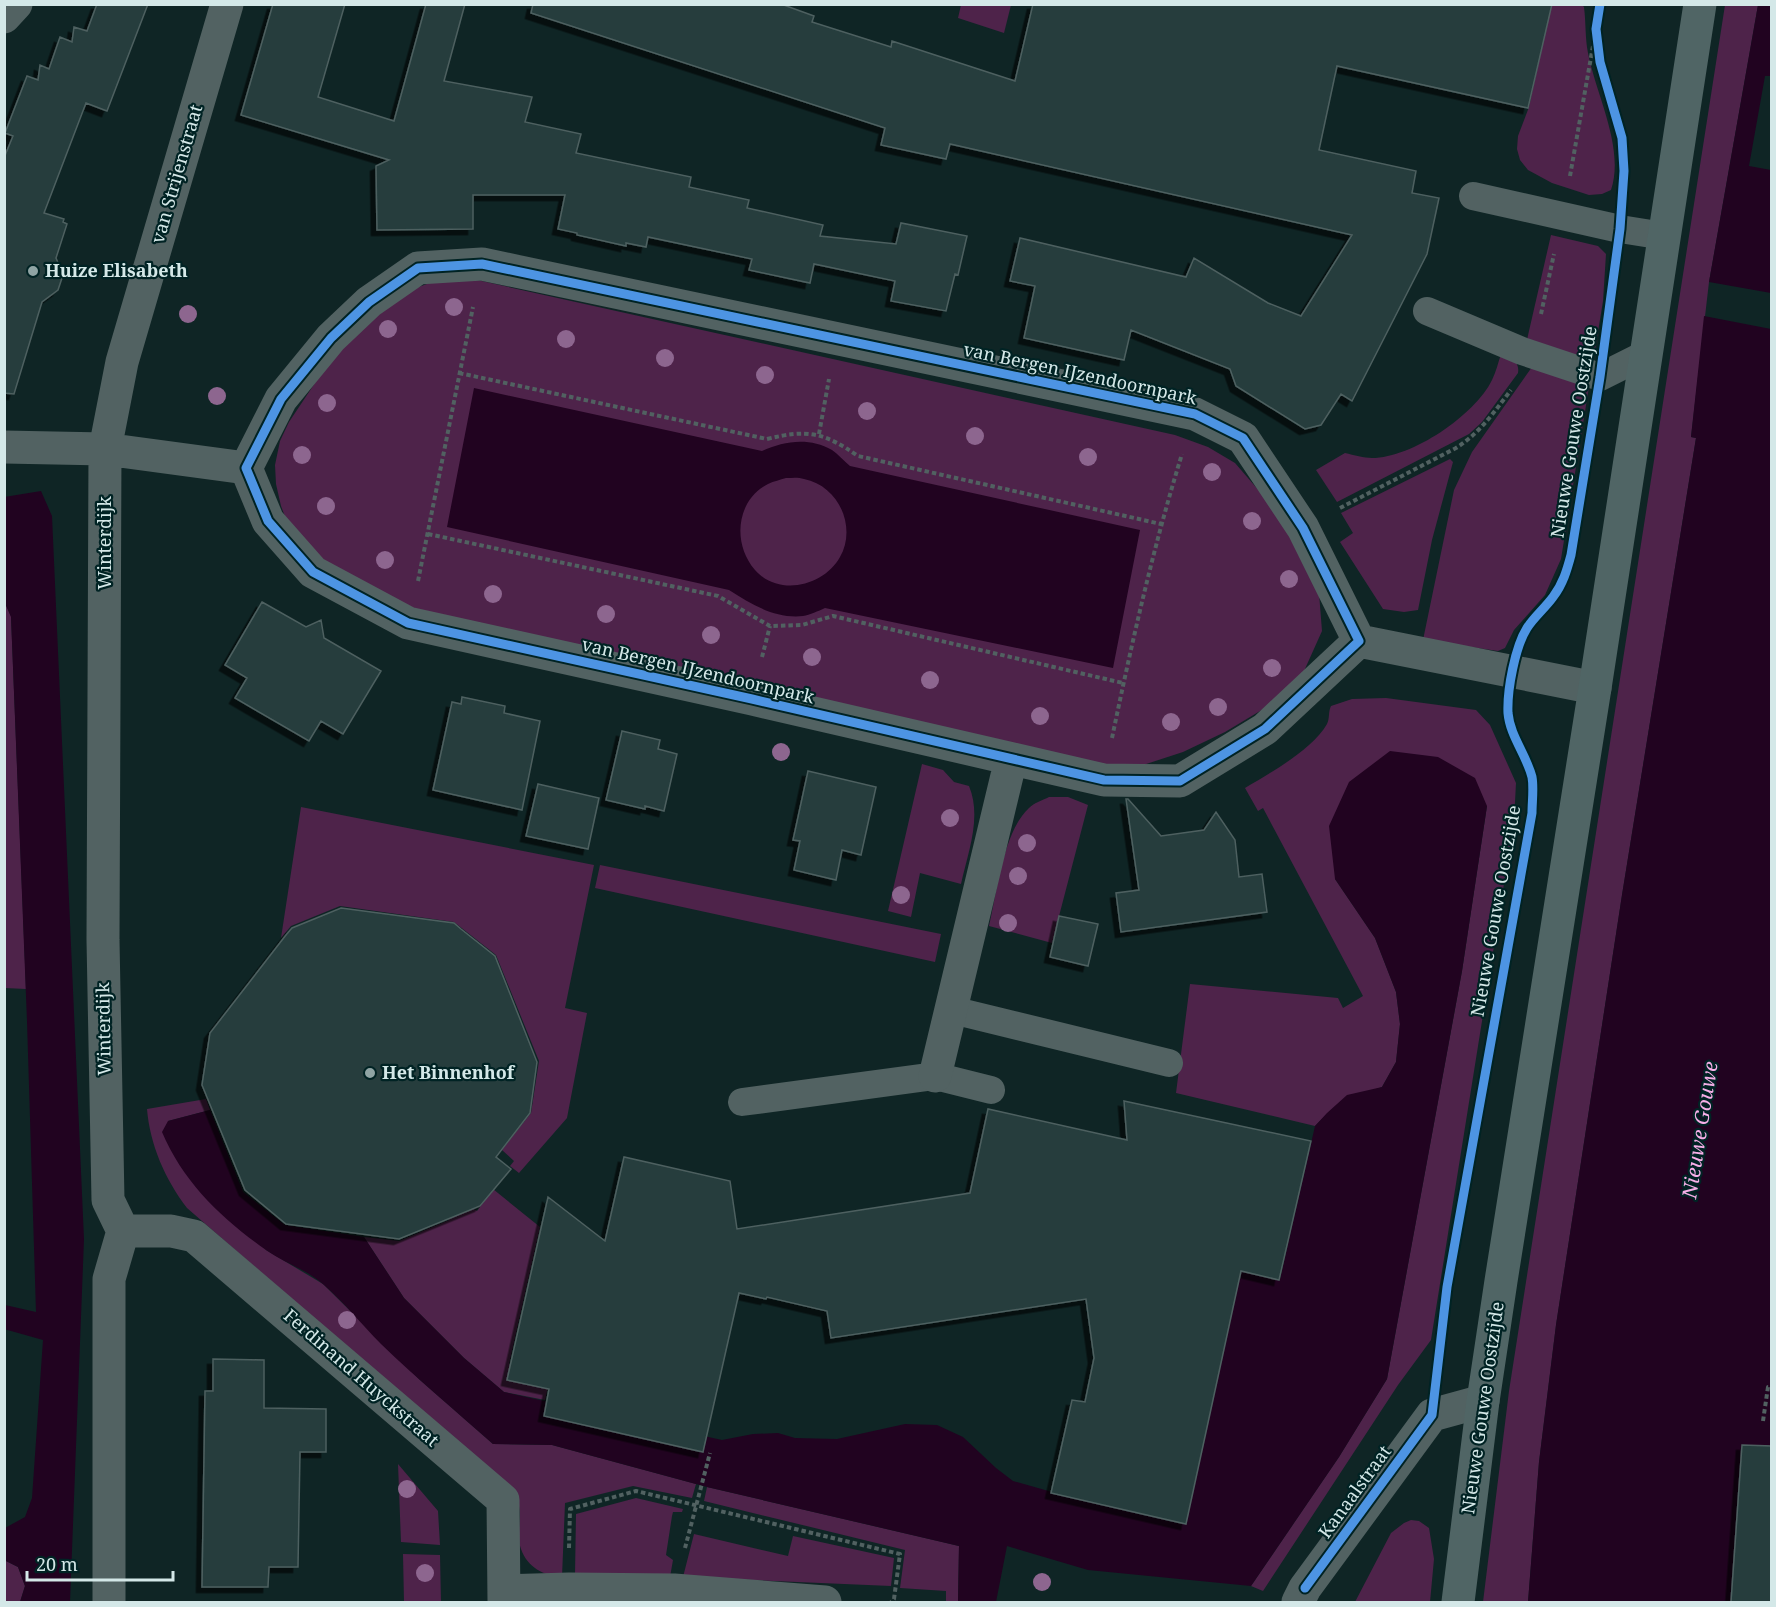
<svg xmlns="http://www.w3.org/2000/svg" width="1776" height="1607" viewBox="0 0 1776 1607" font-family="'Noto Serif',serif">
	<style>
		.green { fill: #4e234a }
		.water { fill: #210320; fill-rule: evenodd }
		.building { fill: #253d3d; stroke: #4e6060; stroke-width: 1.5; filter: url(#shadow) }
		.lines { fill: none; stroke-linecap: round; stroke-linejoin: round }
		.path { stroke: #516161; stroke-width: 4; stroke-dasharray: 4.5 3; stroke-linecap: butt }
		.service { stroke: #526262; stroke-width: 28 }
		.minor { stroke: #526262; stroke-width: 33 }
		.secondary { stroke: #506565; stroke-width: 33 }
		.cycleway-casing { stroke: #002324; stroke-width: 13 }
		.cycleway { stroke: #4d94e3; stroke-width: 9 }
		.tree { fill: #8d668f }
		.poi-dot { fill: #8fa4a4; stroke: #002324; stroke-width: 2 }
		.labels { text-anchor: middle; stroke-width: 4.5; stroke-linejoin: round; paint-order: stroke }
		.street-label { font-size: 18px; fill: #d4e8e8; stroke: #002324 }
		.poi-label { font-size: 18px; font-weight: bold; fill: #d4e8e8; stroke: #002324; text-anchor: start }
		.water-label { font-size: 20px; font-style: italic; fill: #f6afe8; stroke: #002324 }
	</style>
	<defs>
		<filter id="shadow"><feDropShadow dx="-5.5" dy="5.5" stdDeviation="0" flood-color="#0009"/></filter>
	</defs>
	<rect width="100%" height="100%" fill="#0f2525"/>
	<path class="green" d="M961 5H1011L1004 33 958 18Z
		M1551 5H1582L1584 7C1586 22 1585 38 1588 53 1596 95 1625 148 1611 190L1602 194 1589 195 1552 183 1528 170 1520 160 1517 149 1518 136 1529 107Z
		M1725 5H1758L1709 282 1691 437 1696 438 1622 895 1556 1325 1539 1462 1528 1602H1483L1509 1391Z
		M1551 235 1598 246 1606 254 1603 301 1561 559 1545 595 1514 630 1505 648 1498 651 1423 640 1454 490 1472 452 1532 367 1526 344Z
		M468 278 1175 435 1208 447 1235 463 1267 500 1297 541 1319 593 1322 631 1300 680 1270 705 1225 732 1183 752 1137 767 1082 762 415 614 336 576 291 532 281 506 276 484 275 465 280 441 289 422 343 341 413 289 438 280Z
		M1501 354C1511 359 1520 361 1518 373L1482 422 1469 434 1337 502 1316 470 1345 453C1354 455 1364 458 1372 458 1412 458 1475 415 1492 380 1496 372 1498 363 1501 354Z
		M1450 459 1453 462 1432 540 1418 610 1404 612 1383 609 1340 542 1353 533 1341 513Z
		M4 601 11 616 26 989 5 988Z
		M1386 698 1476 710 1490 725 1516 783 1514 821 1431 1340 1398 1385 1263 1591 1251 1586 1339 1457 1387 1379 1462 971 1487 806 1335 879 1375 938 1396 992 1400 1024 1396 1062 1382 1087C1357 1095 1332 1107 1315 1126L1176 1093 1190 984 1338 998 1343 1008 1363 996 1263 808 1258 811 1245 788C1270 773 1312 750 1327 724 1330 718 1328 712 1331 706L1352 699Z
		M922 764 943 770 954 782 969 786C982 817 968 852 961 884L920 873 911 917 888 911Z
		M1049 797H1068L1088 805 1052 943 989 926C997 892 1003 832 1029 808 1034 803 1043 800 1049 797Z
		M301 807 594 865 565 1008 587 1013 567 1118 519 1173 510 1166 514 1161 502 1150 531 1113 539 1061 496 955 454 922 340 906 291 926 281 938Z
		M600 865 941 934 935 962 595 888Z
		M206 1099 210 1110 168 1121 266 1250 323 1284 420 1380 493 1444 552 1445 696 1484 692 1498 633 1486 565 1503 562 1577C544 1576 527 1567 521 1549 516 1536 522 1519 519 1506 516 1497 504 1487 499 1479L187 1208C165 1179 150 1145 147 1109Z
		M493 1189 540 1227 509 1364 551 1373 545 1400 504 1392 464 1358 404 1298 364 1237 399 1241 449 1220 463 1201 477 1211Z
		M398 1464 438 1511 440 1545 401 1542Z
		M707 1487 959 1546 958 1602H946V1591L900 1588 905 1550 704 1501Z
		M636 1498 683 1509 682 1512H673L672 1516 666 1555 673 1560 670 1577 575 1575 576 1514Z
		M1411 1520 1419 1521 1429 1528 1434 1559 1430 1602H1355L1391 1533 1404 1523Z
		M694 1534 788 1556 793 1536 894 1558 891 1586 683 1577Z
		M403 1554 440 1555 441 1602H404Z
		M4 1560 18 1567 25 1586 20 1602H5Z"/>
	<path class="water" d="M1758 5H1771V76H1765L1749 166 1771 170V293L1709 282Z
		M1704 316 1771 329V1602H1528L1539 1462 1556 1325 1622 895 1696 438 1691 437Z
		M474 388 762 451C784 441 809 437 832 450 838 454 844 461 850 466L1140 530 1113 668 825 608C818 611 810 615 803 616 775 619 751 604 729 590L447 527ZM786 478C792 478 798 477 804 479 839 486 857 527 840 557 824 586 779 597 755 570 732 544 736 500 768 484 774 481 780 480 786 478Z
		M41 491 52 516 84 1239 70 1602H20L25 1586 18 1567 4 1560 5 1528 25 1517 32 1498 43 1340 4 1329 5 1305 36 1312 27 1021 11 617 4 601V497Z
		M1390 751 1438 757 1475 778 1487 806 1462 971 1387 1379 1339 1457 1251 1586 1088 1570 1007 1546 996 1602H958L959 1546 707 1487 552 1445 493 1444C456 1411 417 1379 381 1344 362 1325 345 1303 324 1285 308 1270 284 1263 266 1250 222 1219 183 1182 162 1132L168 1121 210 1110 243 1192 285 1225 364 1237 404 1298 464 1358 504 1392 722 1440 753 1434 778 1433 795 1438 837 1439 905 1424 937 1425 963 1437 996 1468 1013 1481 1052 1492 1186 1523 1241 1269 1280 1279 1315 1126 1327 1113 1347 1095 1382 1087 1396 1062 1400 1024 1396 992 1375 938 1335 879 1329 826 1349 782Z"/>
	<path class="building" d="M97 4H148L107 111 86 103 44 213 64 219 63 222 67 224 56 258 63 275 58 290 42 302 14 394 4 393V158L13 136 5 133 27 76 38 80 40 65 49 69 60 37 72 42 74 27 87 31Z
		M273 4H345L318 97 394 121 426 4H465L444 81 532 97 525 122 581 134 576 153 691 177 689 187 749 200 747 208 823 225 820 236 896 244 901 223 967 236 958 275 955 274 946 311 891 301 895 281 814 264 810 283 749 270 752 259 648 237 646 247 626 243V246L577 235V233L558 229 565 195H473V229L377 230 376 166 389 160 241 115Z
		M533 4H781L814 16 812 22 891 47 892 41 1015 81 1033 4H1552L1528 108 1337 66 1319 150 1416 171 1412 193 1439 198 1427 254 1352 401 1341 394 1321 425 1305 429 1236 386 1230 369 1131 330 1124 360 1024 338 1035 286 1010 281 1020 238 1186 277 1194 258 1268 303 1301 316 1352 235 950 144 946 159 881 145 885 128 531 13Z
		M262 602 306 627 321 620 324 638 381 671 343 734 321 721 309 741 235 698 247 678 225 665Z
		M462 697 505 706 504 713 540 721 522 810 433 790 452 702 461 704Z
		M622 731 660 740 658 749 677 754 664 811 645 806V809L606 800Z
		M808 771 876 787 861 855 842 850 836 880 794 870 800 841 793 840Z
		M538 784 599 798 588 849 526 836Z
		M1126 799H1128L1161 836 1204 830 1216 812 1235 840 1239 877 1262 874 1267 912 1121 932 1116 893 1139 890Z
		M341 908 454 923 461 929 495 956 537 1062 530 1113 496 1157 511 1169 480 1206 399 1239 286 1224 245 1190 202 1085 210 1033 286 935 292 928Z
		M1059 916 1098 924 1088 966 1050 957Z
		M1124 1101 1311 1141 1279 1280 1241 1271 1186 1524 1051 1493 1072 1400 1085 1402 1094 1358 1086 1299 831 1338 827 1311 767 1297 766 1299 739 1293 703 1452 544 1416 549 1389 507 1380 548 1197 605 1241 624 1157 730 1181 737 1229 970 1193 988 1109 1127 1140Z
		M213 1359 264 1360V1408L326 1409V1452H300L298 1567H269L268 1587H202L205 1391H213Z
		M1742 1445 1772 1446V1602H1731Z"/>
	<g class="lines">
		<path class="path" d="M1570 176 1596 29
			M1541 314 1554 254
			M459 373 767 439C808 429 823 432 858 456L1161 524
			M819 434 829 379
			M1340 508 1456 448C1480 433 1494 412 1511 390
			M428 534 718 596 770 626 802 625 833 616 1123 683
			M418 581 473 307
			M762 657 770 626
			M1112 738C1132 642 1153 548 1182 454
			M1763 1421 1768 1387H1772
			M569 1548 570 1509 636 1491 900 1554 894 1599 891 1602
			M685 1548 710 1453"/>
		<path class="service" d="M1473 196 1620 229 1664 236
			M1427 311 1522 351 1600 377 1646 354
			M952 1010 1169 1063
			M742 1102 935 1076 991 1090"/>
		<path class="minor" d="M4 17 16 4
			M482 264 1195 414 1243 438 1303 528 1359 641 1265 729 1180 781 1104 780 752 699 408 623 313 572 268 521 246 468 281 399 331 338 369 302 418 268Z
			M4 447 105 449 246 468
			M1359 641 1595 688
			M935 1076 1011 759
			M123 1231H171L194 1236 503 1500 504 1602
			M504 1591 569 1589 674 1590 825 1602
			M109 1602V1279L123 1231 108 1200 103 940 105 449 122 362 227 4
			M1298 1602 1305 1588 1432 1415 1483 1401"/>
		<path class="secondary" d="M1458 1602 1483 1401 1501 1281 1595 688 1700 4"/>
		<g class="cycleway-casing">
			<path id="cycleway" d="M482 264 1195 414 1243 438 1303 528 1359 641 1265 729 1180 781 1104 780 752 699 408 623 313 572 268 521 246 468 281 399 331 338 369 302 418 268Z
				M1305 1588 1432 1415 1447 1287 1532 813C1532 802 1534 788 1532 777 1526 754 1510 736 1508 713 1507 690 1515 647 1527 628 1534 617 1545 608 1553 597 1563 584 1567 570 1571 555L1600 377 1620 229 1624 171 1622 138 1600 62 1596 29 1600 4"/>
		</g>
		<use href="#cycleway" class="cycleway"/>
	</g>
	<g class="tree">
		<circle cx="454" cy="307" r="9"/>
		<circle cx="188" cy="314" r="9"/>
		<circle cx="388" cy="329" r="9"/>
		<circle cx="566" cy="339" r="9"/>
		<circle cx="665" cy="358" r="9"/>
		<circle cx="765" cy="375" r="9"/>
		<circle cx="217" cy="396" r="9"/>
		<circle cx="327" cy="403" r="9"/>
		<circle cx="867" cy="411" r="9"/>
		<circle cx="975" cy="436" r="9"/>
		<circle cx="302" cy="455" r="9"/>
		<circle cx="1088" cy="457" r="9"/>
		<circle cx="1212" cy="472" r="9"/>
		<circle cx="326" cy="506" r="9"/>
		<circle cx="1252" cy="521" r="9"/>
		<circle cx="385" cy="560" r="9"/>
		<circle cx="1289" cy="579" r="9"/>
		<circle cx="493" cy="594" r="9"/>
		<circle cx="606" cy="614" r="9"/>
		<circle cx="711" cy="635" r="9"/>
		<circle cx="812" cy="657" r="9"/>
		<circle cx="1272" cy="668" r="9"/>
		<circle cx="930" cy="680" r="9"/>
		<circle cx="1218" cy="707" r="9"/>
		<circle cx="1040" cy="716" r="9"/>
		<circle cx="1171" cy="722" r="9"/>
		<circle cx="781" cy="752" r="9"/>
		<circle cx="950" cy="818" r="9"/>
		<circle cx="1027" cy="843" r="9"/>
		<circle cx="1018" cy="876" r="9"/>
		<circle cx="901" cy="895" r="9"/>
		<circle cx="1008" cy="923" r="9"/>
		<circle cx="347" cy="1320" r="9"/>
		<circle cx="407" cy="1489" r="9"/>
		<circle cx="425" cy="1573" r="9"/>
		<circle cx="1042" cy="1582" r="9"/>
	</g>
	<g class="poi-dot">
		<circle cx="33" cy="271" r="6"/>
		<circle cx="370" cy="1073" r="6"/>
	</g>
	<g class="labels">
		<g class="street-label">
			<text transform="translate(177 174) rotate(-74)" y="6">van Strijenstraat</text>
			<text transform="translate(1080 374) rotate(12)" y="6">van Bergen IJzendoornpark</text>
			<text transform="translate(1574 432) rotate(-81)" y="6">Nieuwe Gouwe Oostzijde</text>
			<text transform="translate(105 543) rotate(-90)" y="6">Winterdijk</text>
			<text transform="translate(698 671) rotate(13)" y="6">van Bergen IJzendoornpark</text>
			<text transform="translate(1496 911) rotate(-80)" y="6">Nieuwe Gouwe Oostzijde</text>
			<text transform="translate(104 1029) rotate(-91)" y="6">Winterdijk</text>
			<text transform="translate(361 1378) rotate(41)" y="6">Ferdinand Huyckstraat</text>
			<text transform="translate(1483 1408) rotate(-82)" y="6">Nieuwe Gouwe Oostzijde</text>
			<text transform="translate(1355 1492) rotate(-54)" y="6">Kanaalstraat</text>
		</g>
		<g class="poi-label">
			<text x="45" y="277">Huize Elisabeth</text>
			<text x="382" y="1079">Het Binnenhof</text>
		</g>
		<g class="water-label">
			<text transform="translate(1700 1130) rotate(-81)" y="7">Nieuwe Gouwe</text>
		</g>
	</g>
	<rect width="1776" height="1607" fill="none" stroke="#d4e8e8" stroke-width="12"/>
	<path d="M27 1571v9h146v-9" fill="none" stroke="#d4e8e8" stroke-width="3"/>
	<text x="36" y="1571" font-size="18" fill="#d4e8e8" stroke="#002324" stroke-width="4.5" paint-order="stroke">20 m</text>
</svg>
